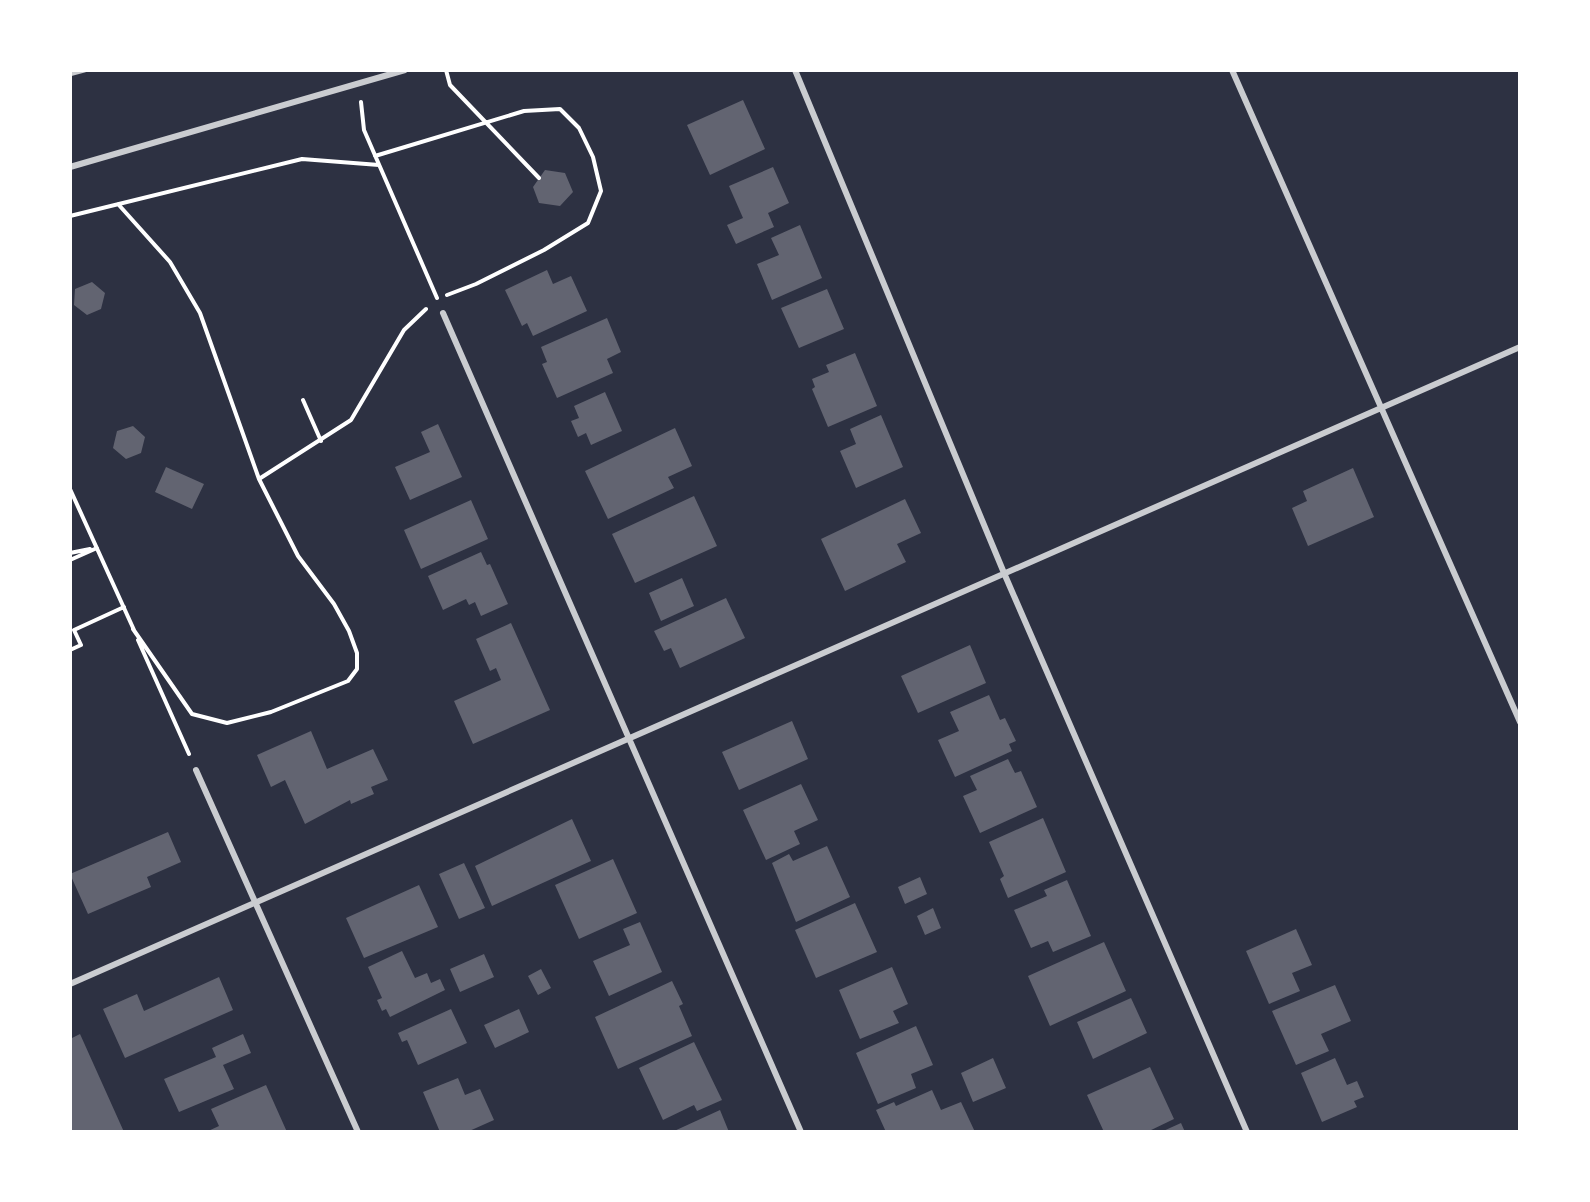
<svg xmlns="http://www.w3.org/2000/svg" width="1590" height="1202" viewBox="0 0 1590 1202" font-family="'PT Serif',serif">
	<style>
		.building { fill: #626471 }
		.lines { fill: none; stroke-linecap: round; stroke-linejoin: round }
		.path { stroke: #fff; stroke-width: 4 }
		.service { stroke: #caccd0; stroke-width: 4.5 }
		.minor { stroke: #caccd0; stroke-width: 6 }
	</style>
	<rect width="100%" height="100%" fill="#2d3142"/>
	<path class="building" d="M743 100 765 149 710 175 687 125Z
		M773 167 789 203 768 213 774 227 736 244 727 225 743 218 729 186Z
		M545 170 565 173 573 192 560 206 539 203 533 187Z
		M800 225 822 278 772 300 757 264 779 255 771 238Z
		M547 270 553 284 571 276 587 311 533 336 527 323 522 326 505 290Z
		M92 282 105 293 101 309 87 315 74 305 75 289Z
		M827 289 844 329 799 348 781 308Z
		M607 318 621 352 607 359 613 373 557 398 542 364 547 362 541 347Z
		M855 353 877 406 828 427 812 389 815 387 812 379 829 372 826 365Z
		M605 392 622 431 591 445 586 433 578 437 571 421 579 418 574 406Z
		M881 415 903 467 856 488 840 451 856 444 850 429Z
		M438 424 462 477 410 500 395 467 430 452 421 432Z
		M133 426 145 437 141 453 126 459 113 448 117 431Z
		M675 428 692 466 668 477 674 488 608 519 585 471Z
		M166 467 204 484 192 509 155 492Z
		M1353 468 1374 517 1308 546 1292 508 1307 501 1303 491Z
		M694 496 717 546 635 583 612 534Z
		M905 499 921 533 897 544 906 562 845 591 821 539Z
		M471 500 488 539 421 569 404 530Z
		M481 552 487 565 490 564 508 604 481 616 475 602 469 605 466 599 443 610 428 576Z
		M682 578 694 606 661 621 649 593Z
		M726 598 745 638 680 668 671 648 664 651 654 631Z
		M511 623 550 710 473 744 454 701 501 680 496 668 490 671 476 639Z
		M970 645 986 683 918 713 901 676Z
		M989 695 1000 720 1005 718 1016 741 1009 744 1012 751 955 777 938 740 959 731 950 712Z
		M792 721 808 759 739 790 722 752Z
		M311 731 327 769 373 749 388 780 371 787 374 794 351 804 350 800 305 824 285 780 271 787 257 755Z
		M1008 759 1015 773 1021 771 1037 807 980 833 963 796 977 790 970 776Z
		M801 784 818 820 794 831 800 844 766 860 743 810Z
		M1043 818 1066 872 1008 898 1000 879 1004 876 989 842Z
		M572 819 591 861 492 906 475 866Z
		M168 832 181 862 147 877 151 887 88 914 70 874Z
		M827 846 850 897 796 922 772 863 789 854 793 861Z
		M613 859 637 913 579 939 555 885Z
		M464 863 485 908 459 919 439 874Z
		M920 877 927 894 905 904 898 887Z
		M1067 880 1091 936 1053 952 1048 941 1031 948 1014 910 1047 896 1044 890Z
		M419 885 438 927 364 958 346 918Z
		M855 903 877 952 816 978 795 930Z
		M933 908 941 928 925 935 917 916Z
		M640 922 662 972 609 996 593 961 630 945 623 929Z
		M1296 929 1312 965 1292 973 1300 991 1269 1004 1246 951Z
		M1104 942 1126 991 1050 1026 1028 976Z
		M402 951 415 978 427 973 431 983 440 979 445 990 390 1017 386 1009 382 1011 377 1000 382 998 368 967Z
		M484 954 494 977 460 992 450 969Z
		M892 967 908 1004 893 1011 899 1023 860 1039 839 990Z
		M541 969 551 988 538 995 528 976Z
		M219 977 233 1010 125 1058 103 1009 137 994 144 1011Z
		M672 981 683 1004 679 1006 692 1036 618 1069 595 1017Z
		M1335 985 1351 1021 1321 1034 1329 1051 1296 1065 1272 1011Z
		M1131 998 1147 1033 1093 1059 1077 1022Z
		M451 1009 467 1043 418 1065 407 1040 402 1042 398 1033Z
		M519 1009 529 1032 495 1048 484 1025Z
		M916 1026 933 1065 911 1074 916 1088 878 1104 856 1053Z
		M80 1034 124 1132H70V1039Z
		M243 1034 251 1053 223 1065 234 1089 179 1112 164 1079 216 1057 212 1048Z
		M694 1042 722 1100 697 1111 694 1105 663 1120 639 1068Z
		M993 1058 1006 1088 973 1102 961 1073Z
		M1335 1058 1347 1085 1357 1081 1364 1097 1354 1101 1357 1107 1322 1122 1301 1073Z
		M1150 1067 1174 1119 1147 1132H1104L1087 1095Z
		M458 1078 465 1095 480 1089 494 1120 467 1132H440L423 1092Z
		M266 1085 287 1132H206L219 1126 211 1109Z
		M932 1090 941 1110 961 1102 975 1132H886L876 1110 894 1102 896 1106Z
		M720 1110 729 1132H672Z
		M1181 1123 1185 1132H1161Z"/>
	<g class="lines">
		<path class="path" d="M446 70 450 85 539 178
			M361 102 364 130 437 298
			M375 156 524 111 560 109 579 128 593 157 601 191 588 223 544 250 476 284 447 295
			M118 204 170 262 200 313 259 479 298 556 334 604 349 631 357 653V669L348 681 271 712 227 723 192 714 133 629
			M70 216 302 159 379 165
			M303 400 321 441
			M259 479 351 420 404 330 426 309
			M70 489 134 630
			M70 553 90 549
			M70 560 97 548
			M138 640 189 754
			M70 650 81 645 74 630 124 607"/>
		<path class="service" d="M70 74 85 70"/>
		<path class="minor" d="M795 70 1004 573 1247 1132
			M1232 70 1520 722
			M70 167 405 70
			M443 313 801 1132
			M196 770 358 1132
			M70 984 1520 347"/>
	</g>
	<rect width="1590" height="1202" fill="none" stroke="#ffffff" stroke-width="144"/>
</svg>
